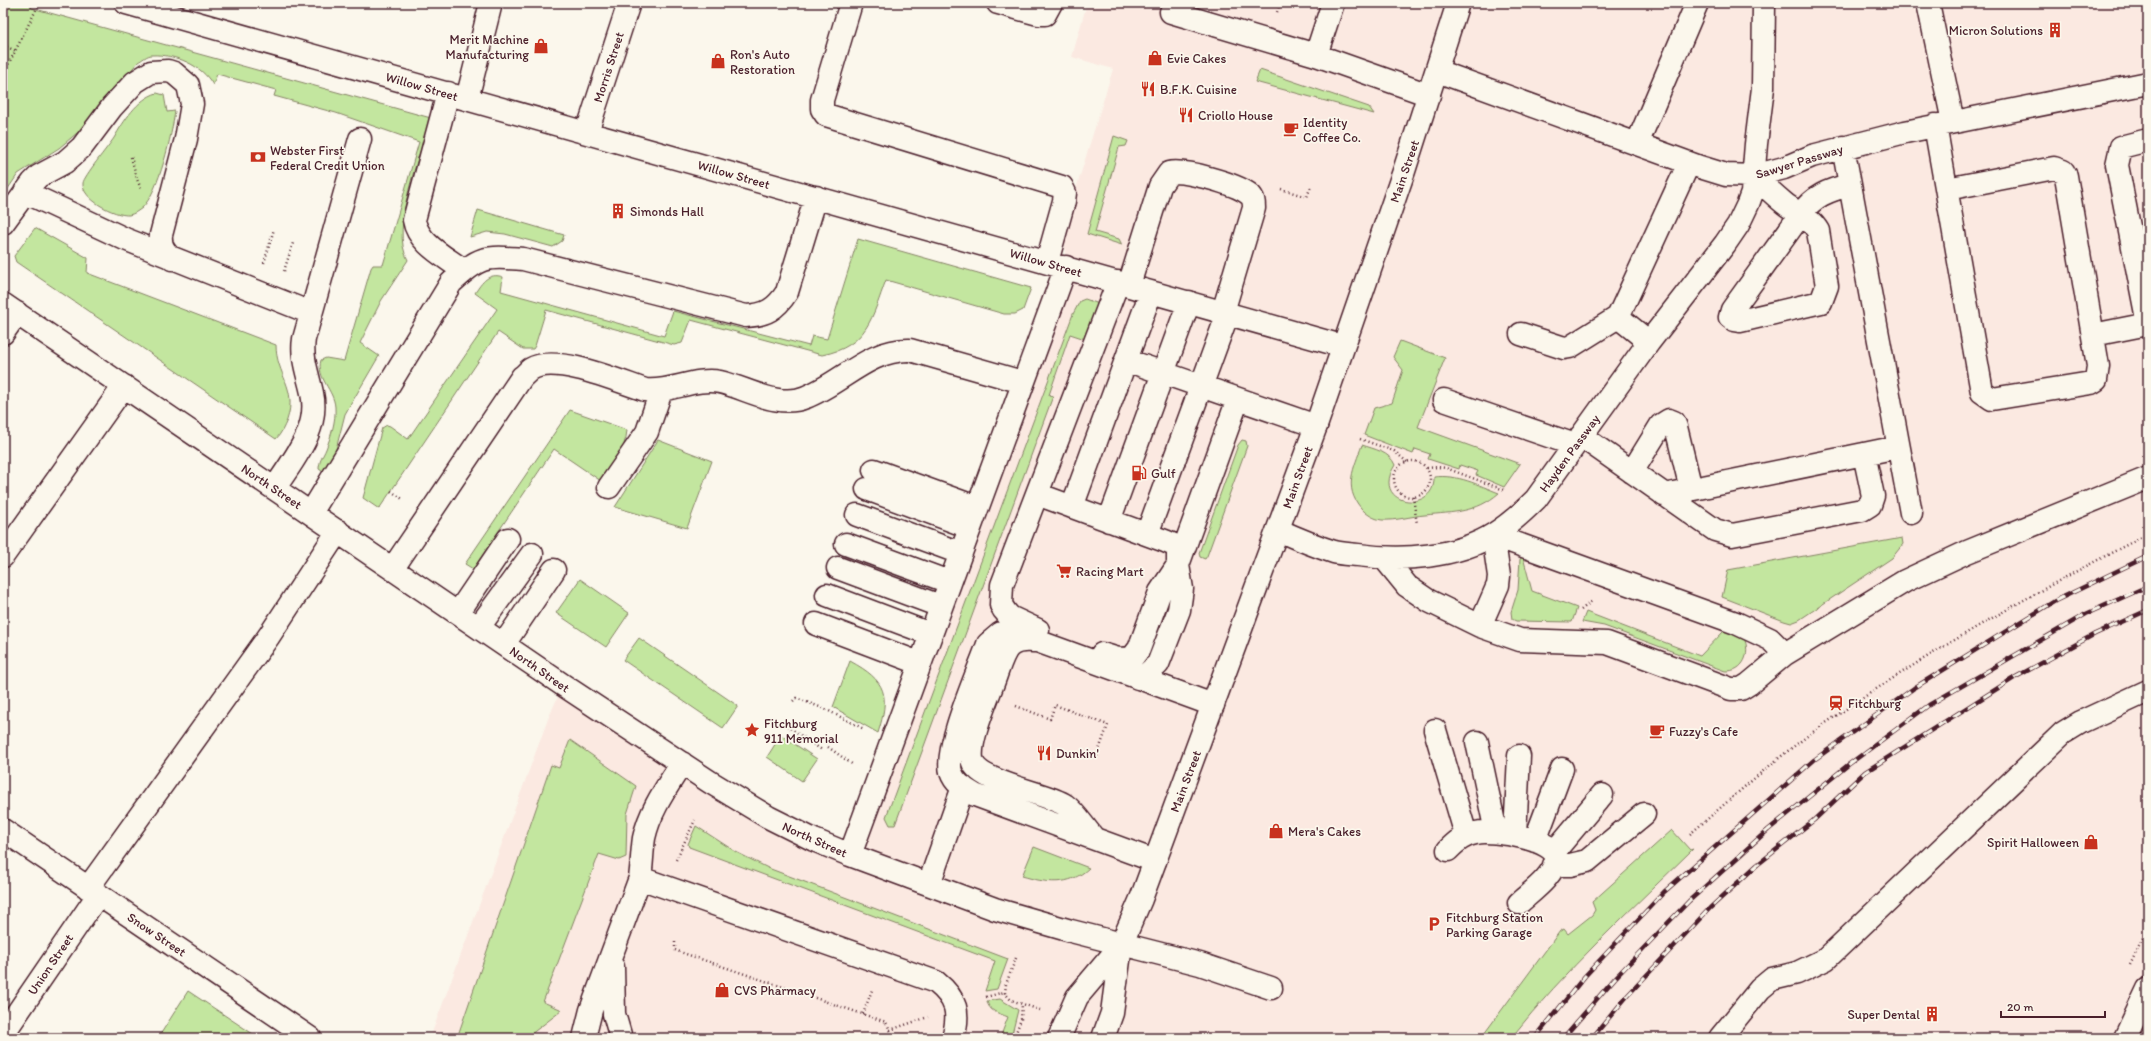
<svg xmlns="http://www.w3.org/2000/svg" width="2151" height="1041" viewBox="0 0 2151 1041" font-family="Itim,sans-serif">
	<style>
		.built { fill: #fbe9e1 }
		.green { fill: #c3e69f; stroke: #868265 }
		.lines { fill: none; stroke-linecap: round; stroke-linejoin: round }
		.minor-casing { stroke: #4a1f2b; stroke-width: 25 }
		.major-casing { stroke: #4a1f2b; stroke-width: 25 }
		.path { stroke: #4a1f2b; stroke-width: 2.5; stroke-dasharray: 1 3; stroke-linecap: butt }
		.minor { stroke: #fbf7ec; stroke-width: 22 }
		.major { stroke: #fbf7ec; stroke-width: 22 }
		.rail-casing { stroke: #4a1f2b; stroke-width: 4.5 }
		.rail { stroke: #fbf7ec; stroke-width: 3; stroke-dasharray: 9; stroke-linecap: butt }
		.labels { text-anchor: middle; stroke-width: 3.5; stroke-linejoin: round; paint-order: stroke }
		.poi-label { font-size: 13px; fill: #4a1f2b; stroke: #fbf7ec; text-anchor: start }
		.street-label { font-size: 13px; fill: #4a1f2b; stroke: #fbf7ec }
	</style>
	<rect width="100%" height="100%" fill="#fbf7ec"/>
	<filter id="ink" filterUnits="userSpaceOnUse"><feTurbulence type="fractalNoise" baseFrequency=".025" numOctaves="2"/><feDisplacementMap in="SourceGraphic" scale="8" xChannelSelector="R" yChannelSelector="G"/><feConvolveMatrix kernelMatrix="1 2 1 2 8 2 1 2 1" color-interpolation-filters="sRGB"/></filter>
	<g filter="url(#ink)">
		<path class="built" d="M1087 3H2148V1038H430L548 719 563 685 850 855 1066 267 1064 228 1113 69 1072 57Z"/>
		<path class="green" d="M3 3H27L32 8 431 118C421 153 389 229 408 260L381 301 360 343 379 356 345 414 333 461 326 474 319 469C319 461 323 456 326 449 331 436 336 421 335 407 334 390 316 378 321 360L326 358 344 361 371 268 373 265H383L419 142 336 113 274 96 276 90 217 74 213 85C202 65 175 54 152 55 147 55 142 60 138 62L83 128 59 148 18 174 3 196Z
			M1260 70 1369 107 1374 114 1255 82Z
			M157 93 164 95 167 112 175 111C172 134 159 192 142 208 138 211 134 214 129 215 115 216 81 199 83 183 84 176 108 147 114 138 124 121 137 99 157 93Z
			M1114 136 1128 141 1126 146 1119 147 1095 232 1119 239 1122 245 1087 234Z
			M478 210 564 235 562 241 553 247 505 234 487 232 470 237Z
			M35 228 88 258 87 273 276 345C276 375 298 388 287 420 284 427 281 434 276 439L16 262 14 256Z
			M858 239 1031 288 1023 310 1015 314H1004L886 280C872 317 868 346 822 355L691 320 682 343 674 345 546 310 535 346 533 349H523L498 332 379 509 363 498 382 428 387 425 390 426 408 439 497 309 475 293C482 282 489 272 503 277L501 291 664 336 673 311 809 346 812 336 827 339Z
			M1085 299 1102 305 1085 339 1070 334 1049 395 1053 396 895 825H890L886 817 1073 314 1080 301Z
			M1400 341 1445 358 1418 427 1520 464 1504 487 1476 475 1478 471 1460 465 1459 469 1428 459 1430 454 1415 449 1413 454 1364 435 1374 408 1392 403 1403 370 1393 357Z
			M570 410 627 430C626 450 611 466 601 481L554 449 473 569 465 564Z
			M658 440 712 461 687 528 615 507Z
			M1242 440 1246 441 1247 446 1207 556 1205 559 1200 557 1199 553 1238 445Z
			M1362 445C1374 449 1390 452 1395 465 1369 506 1436 515 1434 477 1458 474 1478 485 1499 493 1476 513 1454 512 1425 515 1411 516 1396 521 1382 520 1374 519 1366 514 1361 508 1343 487 1354 468 1362 445Z
			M1902 538 1903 544 1892 558 1799 620 1791 623 1784 621 1722 597 1728 570Z
			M1523 557 1532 591 1577 608 1572 622 1516 621 1512 619 1511 612 1518 590 1520 559Z
			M580 579 629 613 606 647 556 613Z
			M1586 612 1700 656 1724 631 1727 630 1744 638C1751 653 1744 672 1725 671L1604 626 1582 622Z
			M639 638 738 706 723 728 623 660Z
			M850 661C887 681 890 695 878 733L833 707Z
			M781 735 817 759 802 781 767 757Z
			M570 740 636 786 627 814 626 857 619 860 599 854 543 1002 560 1009 561 1011 526 1038H457L551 765 559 768Z
			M696 826 736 852 768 868 1008 959 997 989 985 991 995 961 689 847 688 844Z
			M1672 830 1690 850 1693 849C1631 910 1565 970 1511 1038H1481L1560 931 1564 929 1568 934 1592 915 1595 910 1592 902Z
			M1034 847 1089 868C1069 887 1046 883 1022 876Z
			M188 991 259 1038H158Z
			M1000 999 1018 1010 1011 1038H1000L1008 1017C999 1013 989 1012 987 1001Z"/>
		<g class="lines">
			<g class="minor-casing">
				<path id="minor" d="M126 3 1342 346
					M851 3 822 100V109L826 115 1062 187 1065 193 1064 201 1047 262
					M998 3 1038 14H1045L1051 3
					M1928 3 1953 122
					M1171 12 1316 55 1429 95
					M1316 55 1333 3
					M1437 71 1700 167 1726 175 1754 176 1784 168 1812 156 1905 132 2148 83
					M448 93 414 220C418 244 446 257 464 271
					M467 99 491 3
					M1935 125 1982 392 1992 399 2091 383 2096 380 2098 366 2066 176 2063 171 2054 168 1947 189
					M587 132 629 3
					M1637 144 1697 3
					M1843 147 1911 513
					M1754 176C1764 185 1774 195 1784 203 1796 213 1810 217 1818 231L1827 286 1821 302 1740 321 1734 320 1730 317 1732 310 1801 214C1813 196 1829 190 1850 185
					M25 192 125 239 311 313
					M3 223 33 182 39 176 65 162 82 147 112 107 135 82 151 72 168 71 174 73 188 85 192 104 186 139 161 235C160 246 164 251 172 259
					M1129 285 1160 186 1169 173C1184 169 1236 184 1249 194 1254 198 1254 203 1254 208L1223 312
					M3 304 563 685 710 782 768 817 814 840 850 855 995 909 1071 931 1200 964 1271 988
					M1618 317 1649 342
					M2148 324 2117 165 2121 147 2148 140
					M3 333 17 313
					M1521 334 1564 348 1570 347 1618 317 1689 163
					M2093 335 2148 324
					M1126 360 1316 426
					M1444 400 1575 445
					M1581 436 1715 530 1732 535 1862 510 1870 505 1873 496 1864 454
					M874 470 976 507
					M1632 472 1661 425 1669 420 1674 422 1676 427 1691 489
					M609 487 647 432 661 391
					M275 488C293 459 320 430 312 393 308 374 301 358 304 339L360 139
					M867 489 969 527
					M1037 494 1165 541 1174 545 1178 549V565L1182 589 1179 610 1158 664 1148 673 1138 678
					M1664 495 1898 447
					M1072 507 1151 292
					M311 513 451 283C480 256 484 256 523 259L746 316C766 315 776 309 787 292L816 197
					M857 515 960 553
					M1109 521 1189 302
					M1278 530C1296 538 1315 546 1334 552 1342 554 1351 554 1358 555 1401 561 1456 558 1494 534 1510 524 1523 512 1536 499L1649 342 1725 244 1738 225 1748 204 1752 193 1756 144 1763 88 1764 3
					M1147 534 1228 313
					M1493 535 1736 623 1770 639 1785 654
					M846 544 949 582
					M3 556 124 386
					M1385 559 1407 586 1429 601 1480 626 1520 640 1607 643 1731 689H1741L1749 684 1785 654 1905 581 1967 552 2148 478
					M393 568 522 377C525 375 528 371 531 369 556 354 618 381 645 390 670 393 695 377 720 382 747 388 778 409 806 397 842 383 869 349 910 350L1022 382
					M838 568 940 606
					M827 595 930 634
					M1003 609 1010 617 1038 630
					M458 613 508 539
					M1011 620 1001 605 1002 585 1118 282
					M816 624 919 663
					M1480 626 1498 585 1499 576 1493 535
					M479 627 532 554
					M1034 641C1008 639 1005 649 997 672 990 694 969 737 972 759 975 783 1046 792 1065 805 1076 813 1084 827 1093 837
					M504 644 554 570
					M1102 654 1118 659 1132 658 1139 649 1160 592 1178 565 1238 399
					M1435 730 1466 835
					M1477 742 1496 832
					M682 763C667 787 650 810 644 838 642 851 642 865 640 878L936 982C957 999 960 1013 953 1038
					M3 830 310 1038
					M1515 835 1519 756
					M1535 841 1562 769
					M1448 850C1457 841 1464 835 1476 833 1491 829 1558 839 1556 859 1554 876 1531 892 1519 903
					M1554 852 1602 795
					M850 855 1066 267
					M1155 861 975 795C965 789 955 784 951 772 944 748 979 670 988 644L1001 633H1015L1213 705
					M1554 865H1570L1587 861 1644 814
					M929 884 963 787
					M88 888 269 636 338 531
					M613 967 614 1014 621 1038
					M3 1034 98 895
					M584 1038 591 1010 640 878
					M1720 1038 1760 989 1772 979 1797 973 1826 959 2063 733 2081 722 2148 691
					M2125 1038 2148 989"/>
			</g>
			<g class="major-casing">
				<path id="major" d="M1059 1038 1077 997 1121 945
					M1103 1038 1112 1013 1121 945 1141 899 1316 426 1404 171 1458 3"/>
			</g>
			<path class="path" d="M1277 12 1280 3
				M3 45 16 51
				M3 75 39 4
				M131 157 137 179 141 189
				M1281 189 1307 197 1311 186
				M264 263 274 229
				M284 271 293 243
				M1360 439 1394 451 1407 462
				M1394 479a18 18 0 1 1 36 0a18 18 0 1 1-36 0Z
				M1427 468 1438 467 1446 468 1504 490
				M391 491 404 500
				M1413 497 1417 524
				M1581 610 1592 601
				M793 701 796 698 825 709 864 729
				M1016 706 1050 719 1055 705 1108 725 1096 758
				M787 726 822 750
				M828 747 852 764
				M1690 834C1730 800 1770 763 1813 732 1919 657 2032 593 2148 534
				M676 860 695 820
				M675 942V950L680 952 886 1022 894 1038
				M1016 958 1006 984 1005 993 1011 1000 1040 1010
				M2130 965 2148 928
				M986 997 1004 992
				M863 1014 872 990
				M890 1030 928 1017
				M1014 1038 1021 1019 1022 1004"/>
			<use href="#minor" class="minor"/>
			<use href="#major" class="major"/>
			<g class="rail-casing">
				<path id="rail" d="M1535 1038 1585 976 1664 892 1814 760 1914 688 2055 601 2148 556
					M1563 1038 1615 978 1689 901 1768 830 1848 765 1929 705 2086 614 2148 586
					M1592 1038 1628 995 1710 908 1757 865 1814 820 1865 772 2014 678 2095 634 2148 610"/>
			</g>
			<use href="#rail" class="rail"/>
		</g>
	</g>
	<defs>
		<g id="building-bare" transform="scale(1.2)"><path d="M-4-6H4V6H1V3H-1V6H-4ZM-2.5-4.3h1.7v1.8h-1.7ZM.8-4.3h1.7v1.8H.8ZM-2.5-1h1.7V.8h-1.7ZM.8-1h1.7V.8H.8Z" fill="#c8321e" stroke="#fbf7ec" stroke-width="2.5" paint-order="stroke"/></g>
		<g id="shop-bare" transform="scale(1.2)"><path d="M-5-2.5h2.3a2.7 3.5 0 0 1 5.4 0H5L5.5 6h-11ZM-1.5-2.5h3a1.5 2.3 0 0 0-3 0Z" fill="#c8321e" stroke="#fbf7ec" stroke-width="2.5" paint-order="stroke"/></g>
		<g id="restaurant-bare" transform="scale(1.2)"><path d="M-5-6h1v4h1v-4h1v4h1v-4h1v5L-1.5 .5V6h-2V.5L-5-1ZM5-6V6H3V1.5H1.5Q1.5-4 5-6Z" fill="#c8321e" stroke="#fbf7ec" stroke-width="2.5" paint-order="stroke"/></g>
		<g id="cafe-bare" transform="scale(1.2)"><path d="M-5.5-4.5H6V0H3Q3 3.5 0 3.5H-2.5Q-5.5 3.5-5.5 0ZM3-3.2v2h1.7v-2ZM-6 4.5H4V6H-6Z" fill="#c8321e" stroke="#fbf7ec" stroke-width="2.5" paint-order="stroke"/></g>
		<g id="bank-bare" transform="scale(1.2)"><path d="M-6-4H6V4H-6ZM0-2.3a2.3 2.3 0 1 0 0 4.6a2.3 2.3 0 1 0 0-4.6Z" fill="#c8321e" stroke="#fbf7ec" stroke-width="2.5" paint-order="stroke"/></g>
		<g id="fuel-bare" transform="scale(1.2)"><path d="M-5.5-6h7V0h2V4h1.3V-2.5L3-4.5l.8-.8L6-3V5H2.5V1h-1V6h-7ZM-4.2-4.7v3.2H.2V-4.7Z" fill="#c8321e" stroke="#fbf7ec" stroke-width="2.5" paint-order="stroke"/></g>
		<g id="supermarket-bare" transform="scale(1.2)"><path d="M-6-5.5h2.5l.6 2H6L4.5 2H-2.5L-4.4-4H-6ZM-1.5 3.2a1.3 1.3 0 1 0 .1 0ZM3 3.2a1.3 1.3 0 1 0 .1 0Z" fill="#c8321e" stroke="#fbf7ec" stroke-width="2.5" paint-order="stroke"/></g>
		<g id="station-bare" transform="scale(1.2)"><path d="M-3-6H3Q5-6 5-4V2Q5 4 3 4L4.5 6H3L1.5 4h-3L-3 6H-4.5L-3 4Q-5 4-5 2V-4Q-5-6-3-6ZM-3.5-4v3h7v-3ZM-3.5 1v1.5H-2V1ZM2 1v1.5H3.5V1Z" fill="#c8321e" stroke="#fbf7ec" stroke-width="2.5" paint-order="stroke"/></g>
		<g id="sight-bare" transform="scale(1.2)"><path d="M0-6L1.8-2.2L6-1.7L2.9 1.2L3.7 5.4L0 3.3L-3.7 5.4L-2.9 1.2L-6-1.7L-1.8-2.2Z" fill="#c8321e" stroke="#fbf7ec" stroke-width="2.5" paint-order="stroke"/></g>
		<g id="parking-bare" transform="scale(1.2)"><path d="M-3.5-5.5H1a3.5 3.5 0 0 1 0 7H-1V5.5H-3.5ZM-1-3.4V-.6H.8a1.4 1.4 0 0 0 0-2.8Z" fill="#c8321e" stroke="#fbf7ec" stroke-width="2.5" paint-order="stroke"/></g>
	</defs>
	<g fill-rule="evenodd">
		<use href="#building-bare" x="2055" y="30"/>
		<use href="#shop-bare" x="541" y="46"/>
		<use href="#shop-bare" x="1155" y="58"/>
		<use href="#shop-bare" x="718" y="61"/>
		<use href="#restaurant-bare" x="1148" y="89"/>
		<use href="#restaurant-bare" x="1186" y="115"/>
		<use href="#cafe-bare" x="1291" y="129"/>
		<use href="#bank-bare" x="258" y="157"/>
		<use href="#building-bare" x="618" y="211"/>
		<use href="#fuel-bare" x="1139" y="473"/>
		<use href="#supermarket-bare" x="1064" y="571"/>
		<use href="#station-bare" x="1836" y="703"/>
		<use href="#sight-bare" x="752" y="730"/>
		<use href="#cafe-bare" x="1657" y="731"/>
		<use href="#restaurant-bare" x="1044" y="753"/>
		<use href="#shop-bare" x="1276" y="831"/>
		<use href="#shop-bare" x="2091" y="842"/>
		<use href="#parking-bare" x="1434" y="924"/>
		<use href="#shop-bare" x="722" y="990"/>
		<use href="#building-bare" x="1932" y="1014"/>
	</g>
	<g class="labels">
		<g class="poi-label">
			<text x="2043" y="35" text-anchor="end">Micron Solutions</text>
			<text x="529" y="44" text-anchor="end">Merit Machine<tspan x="529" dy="15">Manufacturing</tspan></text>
			<text x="730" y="59">Ron's Auto<tspan x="730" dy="15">Restoration</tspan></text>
			<text x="1167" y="63">Evie Cakes</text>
			<text x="1160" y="94">B.F.K. Cuisine</text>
			<text x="1198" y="120">Criollo House</text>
			<text x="1303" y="127">Identity<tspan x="1303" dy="15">Coffee Co.</tspan></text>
			<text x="270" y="155">Webster First<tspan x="270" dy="15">Federal Credit Union</tspan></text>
			<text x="630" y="216">Simonds Hall</text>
			<text x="1151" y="478">Gulf</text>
			<text x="1076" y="576">Racing Mart</text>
			<text x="1848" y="708">Fitchburg</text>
			<text x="764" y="728">Fitchburg<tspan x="764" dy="15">911 Memorial</tspan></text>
			<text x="1669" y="736">Fuzzy's Cafe</text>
			<text x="1056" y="758">Dunkin'</text>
			<text x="1288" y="836">Mera's Cakes</text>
			<text x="2079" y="847" text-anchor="end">Spirit Halloween</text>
			<text x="1446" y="922">Fitchburg Station<tspan x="1446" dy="15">Parking Garage</tspan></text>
			<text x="734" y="995">CVS Pharmacy</text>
			<text x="1920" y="1019" text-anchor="end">Super Dental</text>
		</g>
		<g class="street-label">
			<text transform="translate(608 67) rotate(-72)" y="5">Morris Street</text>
			<text transform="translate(422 86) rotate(16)" y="5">Willow Street</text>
			<text transform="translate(1799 161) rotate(-17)" y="5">Sawyer Passway</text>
			<text transform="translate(1404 171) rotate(-71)" y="5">Main Street</text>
			<text transform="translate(734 174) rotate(16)" y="5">Willow Street</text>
			<text transform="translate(1046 262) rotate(16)" y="5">Willow Street</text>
			<text transform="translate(1569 453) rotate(-54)" y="5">Hayden Passway</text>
			<text transform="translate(1297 477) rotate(-70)" y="5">Main Street</text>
			<text transform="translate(272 486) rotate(34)" y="5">North Street</text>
			<text transform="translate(540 669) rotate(35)" y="5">North Street</text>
			<text transform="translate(1185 781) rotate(-69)" y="5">Main Street</text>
			<text transform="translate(815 839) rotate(24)" y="5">North Street</text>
			<text transform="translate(157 934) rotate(34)" y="5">Snow Street</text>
			<text transform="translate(50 964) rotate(-56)" y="5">Union Street</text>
		</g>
	</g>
	<rect width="2151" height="1041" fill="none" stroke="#fbf7ec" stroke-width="16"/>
	<rect x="8" y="8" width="2135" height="1025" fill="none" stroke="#4a1f2b" stroke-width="1.5" filter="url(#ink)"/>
	<path d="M2001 1011v6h104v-6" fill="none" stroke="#4a1f2b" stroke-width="2"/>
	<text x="2007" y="1011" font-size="12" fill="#4a1f2b" stroke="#fbf7ec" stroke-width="3" paint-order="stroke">20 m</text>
</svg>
